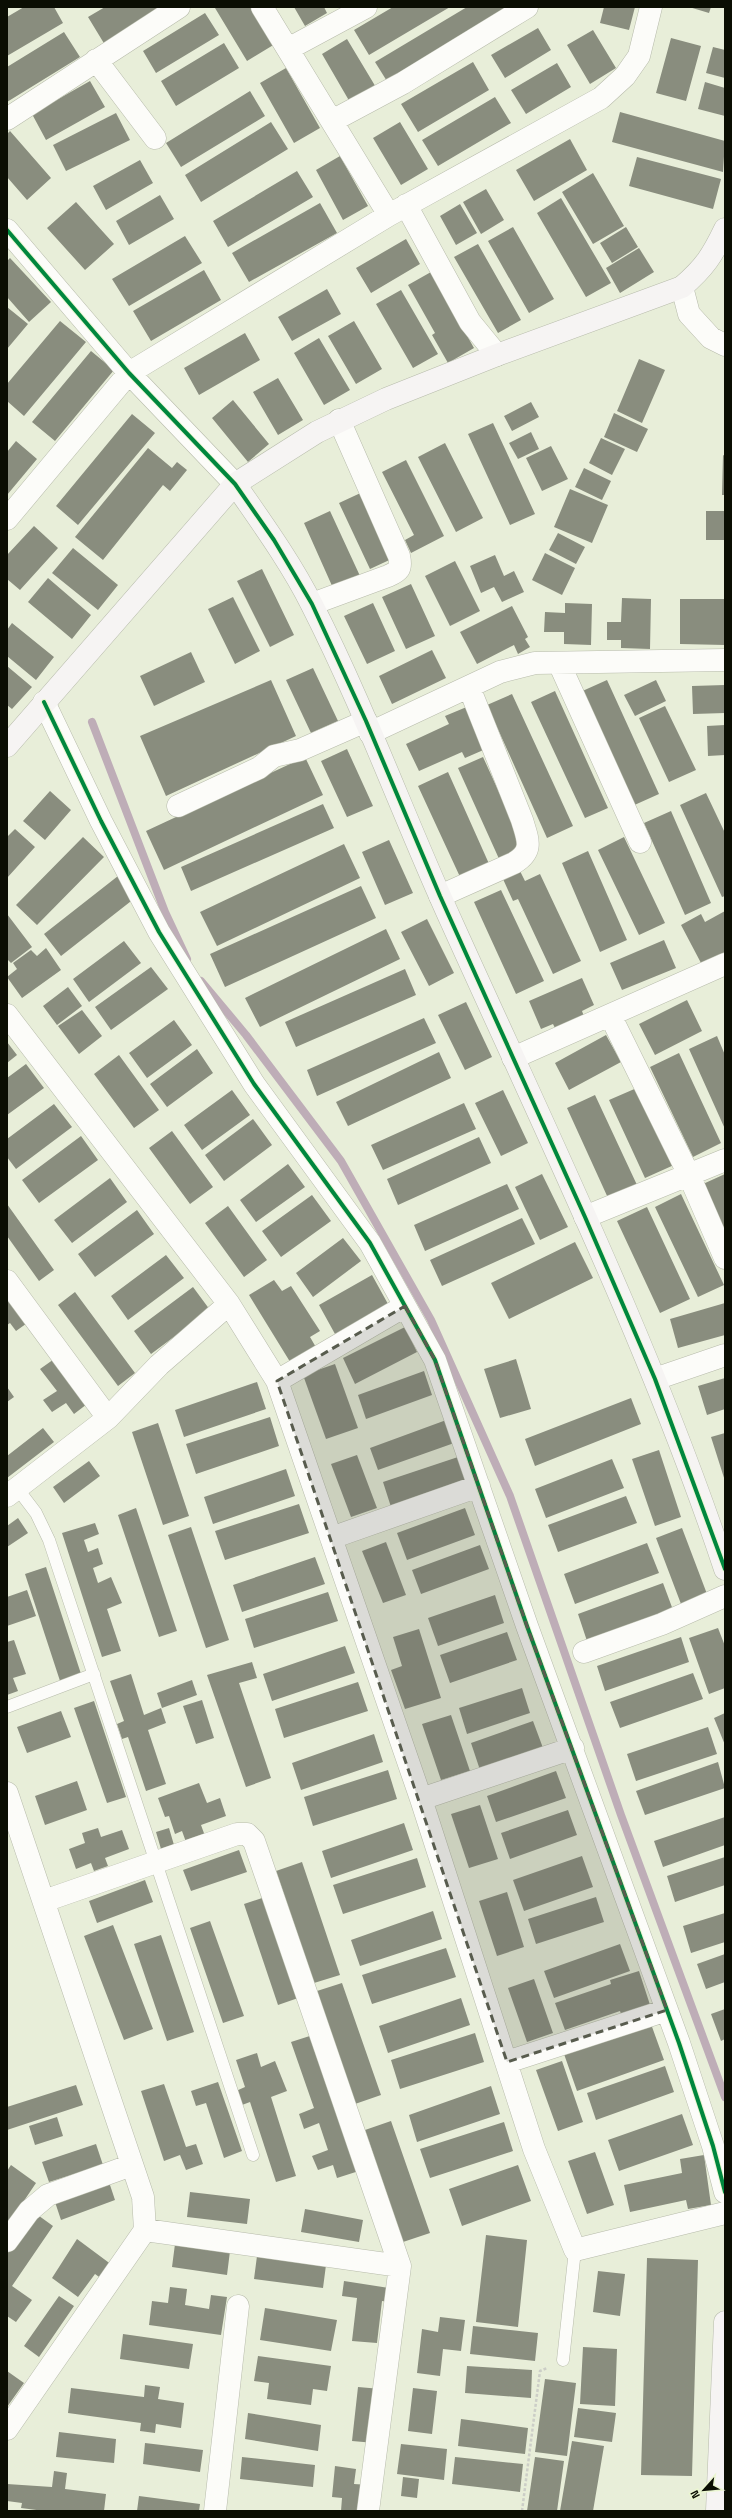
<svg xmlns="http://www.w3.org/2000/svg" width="732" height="2518" viewBox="0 0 732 2518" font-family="'Space Grotesk',sans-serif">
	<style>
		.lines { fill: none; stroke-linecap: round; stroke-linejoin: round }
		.stream { stroke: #beadb7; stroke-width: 8 }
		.building { fill: #898d7e }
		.lane-casing { stroke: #b7bbab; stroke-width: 13 }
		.street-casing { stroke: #b7bbab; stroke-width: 23 }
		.secondary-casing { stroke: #b7bbab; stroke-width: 23 }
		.path { stroke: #cccec7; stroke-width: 2.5; stroke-dasharray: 3 2; stroke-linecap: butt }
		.lane { stroke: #fcfcf9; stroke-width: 12 }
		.street { stroke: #fcfcf9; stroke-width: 22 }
		.secondary { stroke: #f6f4f3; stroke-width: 22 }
		.cycleway-casing { stroke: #ebf6d1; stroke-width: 6 }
		.cycleway { stroke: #00873e; stroke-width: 4 }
		.marked { fill: #585c4e; fill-opacity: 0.2; stroke: #585c4e; stroke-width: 3; stroke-dasharray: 8 5; stroke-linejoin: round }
	</style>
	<rect width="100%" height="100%" fill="#e8eed9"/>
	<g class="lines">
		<path class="stream" d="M92 722 165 912 187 959
			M201 981 246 1035 341 1161 431 1320 510 1496 621 1815 725 2097"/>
	</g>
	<path class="building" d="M24 7H54L63 23 7 56V17Z
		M105 7H166L105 45 88 17Z
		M217 7H252L275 44 247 61 215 8Z
		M294 7H324L327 13 305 26Z
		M393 7H450L369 55 354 30Z
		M467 7H508L390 86 375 62Z
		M604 7H635L629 30 600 23Z
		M689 7H711L709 13Z
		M205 13 219 35 156 73 143 51Z
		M538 28 551 50 505 78 491 55Z
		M593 30 616 68 590 84 567 45Z
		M64 32 80 57 7 102V67Z
		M671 38 701 46 686 101 656 93Z
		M347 39 377 89 351 104 322 54Z
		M224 43 239 68 176 106 161 81Z
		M713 47 725 50V78L706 73Z
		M473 62 489 90 418 132 401 104Z
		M557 63 571 87 526 114 511 90Z
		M286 68 320 128 294 143 260 83Z
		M90 81 105 107 46 140 32 114Z
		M705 82 725 88V116L698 109Z
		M250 91 265 116 181 167 166 143Z
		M495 97 511 123 438 166 422 140Z
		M620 112 725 141 723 172 612 142Z
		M116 113 130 140 66 171 53 145Z
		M271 122 288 149 201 202 185 175Z
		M400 122 428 169 401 185 373 138Z
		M10 131 51 178 27 200 7 177V134Z
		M570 139 587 170 534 201 516 170Z
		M340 156 368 206 343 220 316 170Z
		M637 157 721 179 713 209 629 186Z
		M140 160 153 183 106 210 93 186Z
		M297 171 313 197 228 247 213 221Z
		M593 173 624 226 593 244 562 192Z
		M486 189 504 220 481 234 463 202Z
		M160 195 174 219 129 245 116 221Z
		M561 198 611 283 586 297 537 213Z
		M76 202 114 244 85 270 47 228Z
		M320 203 337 233 249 282 232 253Z
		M460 204 477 233 456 245 440 216Z
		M513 227 554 299 529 313 488 241Z
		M626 227 638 247 612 263 600 243Z
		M185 236 202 263 129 306 112 279Z
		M406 239 420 264 371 293 356 268Z
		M478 244 521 320 498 333 454 257Z
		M639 248 654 272 620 293 606 268Z
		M10 258 51 302 29 322 7 297V261Z
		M204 270 221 300 151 341 133 311Z
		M431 272 474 348 448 363 432 335 435 333 408 285Z
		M327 289 341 314 292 341 278 317Z
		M401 290 438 354 413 368 376 304Z
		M7 307 28 324 7 349Z
		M60 321 86 342 24 416 7 401V384Z
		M354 321 382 369 356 384 328 336Z
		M245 333 260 360 199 395 184 368Z
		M319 338 350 390 324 405 294 353Z
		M91 351 114 370 55 441 32 422Z
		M639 359 665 370 642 423 617 411Z
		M278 378 303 420 278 435 253 392Z
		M233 400 269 444 248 462 212 418Z
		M531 402 539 417 512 431 504 416Z
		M614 413 648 429 637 452 604 437Z
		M132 414 155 433 78 525 56 506Z
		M493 423 535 514 510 525 468 434Z
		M531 432 539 449 518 459 509 443Z
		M601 438 625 449 612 475 589 463Z
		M16 441 37 459 7 495V452Z
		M445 443 483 518 456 532 418 457Z
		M551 446 568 479 542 491 526 458Z
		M148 448 172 468 177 462 187 470 170 491 163 485 103 560 75 537Z
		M723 455 725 456V495H722Z
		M406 460 444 536 411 553 405 540 414 535 382 472Z
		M584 468 611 481 602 500 575 487Z
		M570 489 608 505 592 543 554 527Z
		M367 490 398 556 370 569 339 503Z
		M330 511 360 576 333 588 304 523Z
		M706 511H725V540H706Z
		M34 526 58 548 20 590 7 579V555Z
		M558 533 585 547 576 564 549 550Z
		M73 548 118 585 98 610 52 573Z
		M545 553 575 568 562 595 532 580Z
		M495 555 504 576 514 571 524 592 502 602 494 587 481 593 470 566Z
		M455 561 480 611 450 626 425 576Z
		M262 569 294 635 270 647 237 581Z
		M48 578 91 615 72 639 28 602Z
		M411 584 435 636 406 649 382 597Z
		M233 597 260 651 235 664 208 609Z
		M622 598 651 599 650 649 621 648V640H607V622H621Z
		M680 599H725V645L680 644Z
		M373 603 395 651 367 664 344 616Z
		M565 603 592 604 591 645 564 644V632H544L545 612 565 613Z
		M512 606 528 637 525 639 530 647 518 654 514 645 477 664 460 632Z
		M12 623 54 657 36 680 7 656V630Z
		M432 650 446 678 392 704 379 676Z
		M191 652 205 682 154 706 140 676Z
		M7 666 32 687 12 709 7 705Z
		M313 668 338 721 311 733 286 680Z
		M271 680 296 736 166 796 140 736Z
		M607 680 659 794 630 807 578 693Z
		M656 680 666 701 635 716 624 695Z
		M725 685V713L693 714 692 686Z
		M555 691 608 808 585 818 531 702Z
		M512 694 573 826 547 838 487 705Z
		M469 706 488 748 465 758 462 752 419 771 406 744 449 724 445 716Z
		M665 706 696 770 669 782 639 718Z
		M725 725V755L708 756 707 726Z
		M347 749 373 806 347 817 321 761Z
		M305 757 323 795 164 870 146 831Z
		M483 757 525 849 500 861 458 768Z
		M448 772 490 866 461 879 418 786Z
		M50 791 71 810 45 840 23 821Z
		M706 793 725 833V896L722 897 680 805Z
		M323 804 334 828 191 891 181 867Z
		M671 811 711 903 685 915 644 823Z
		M15 829 35 847 7 878V837Z
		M83 837 104 857 37 925 16 905Z
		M624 837 665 923 639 935 598 850Z
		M389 840 413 893 385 905 362 852Z
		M344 844 360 878 217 946 200 912Z
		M588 851 627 940 600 952 562 863Z
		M520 871 525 881 540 874 581 961 553 974 518 899 513 901 503 879Z
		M118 876 135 898 61 956 44 934Z
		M361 886 376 918 225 987 210 954Z
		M501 890 544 981 516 994 474 902Z
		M725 911V952L701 963 681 925 701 914 705 922Z
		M7 914 32 947 11 963 7 959Z
		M427 919 454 973 429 986 401 932Z
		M386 929 400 959 260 1027 245 998Z
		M664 940 676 968 622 990 610 963Z
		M124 941 141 963 89 1002 73 979Z
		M46 948 61 970 22 998 7 977 17 969 13 963 31 950 37 956Z
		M151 967 168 989 111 1030 95 1007Z
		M405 969 416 995 296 1047 285 1022Z
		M582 978 594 1005 582 1011 586 1022 558 1034 553 1024 541 1029 529 1001Z
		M68 987 82 1006 57 1025 43 1006Z
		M687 1000 702 1031 655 1055 639 1024Z
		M466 1002 492 1057 465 1070 438 1015Z
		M82 1010 102 1036 79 1054 58 1026Z
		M424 1018 436 1043 317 1096 307 1070Z
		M174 1020 192 1045 147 1078 129 1053Z
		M606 1035 621 1062 569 1090 555 1063Z
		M717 1036 725 1055V1129L689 1049Z
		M7 1042 17 1055 7 1063Z
		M197 1049 213 1073 167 1107 150 1084Z
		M439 1052 451 1078 348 1126 336 1102Z
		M679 1053 721 1143 693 1157 650 1067Z
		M119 1055 159 1110 134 1128 94 1074Z
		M26 1064 44 1088 7 1115V1078Z
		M639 1087 674 1165 645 1178 609 1100Z
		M232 1090 250 1115 202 1150 184 1125Z
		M503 1090 528 1143 501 1156 475 1103Z
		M595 1095 637 1185 608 1198 567 1108Z
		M464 1103 476 1129 383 1170 371 1145Z
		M54 1104 72 1127 16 1169 7 1157V1139Z
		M253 1119 272 1145 224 1181 205 1155Z
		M172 1131 213 1187 190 1204 149 1148Z
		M81 1136 98 1160 39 1203 22 1180Z
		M479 1137 491 1163 398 1205 387 1179Z
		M288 1164 305 1187 256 1222 240 1200Z
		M542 1174 568 1227 540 1240 515 1187Z
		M725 1174V1232L703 1184Z
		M110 1178 127 1202 72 1243 54 1220Z
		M507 1184 519 1209 425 1251 414 1225Z
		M681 1194 724 1285 698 1297 655 1207Z
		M312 1195 331 1221 281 1257 262 1231Z
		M7 1204 54 1270 39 1281 7 1236Z
		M228 1206 267 1260 244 1277 205 1223Z
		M647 1207 690 1299 660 1313 617 1221Z
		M137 1210 154 1234 95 1277 78 1254Z
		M522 1218 535 1244 442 1286 430 1260Z
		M343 1238 361 1261 313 1297 296 1273Z
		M575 1242 593 1278 509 1319 491 1283Z
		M166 1255 184 1278 128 1320 111 1296Z
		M372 1275 388 1304 335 1334 319 1305Z
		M274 1280 282 1291 291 1286 320 1331 310 1337 317 1349 292 1365 249 1295Z
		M193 1287 210 1310 151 1354 134 1331Z
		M7 1292 30 1321 16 1331 10 1323 7 1325Z
		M75 1292 135 1373 118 1386 58 1305Z
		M725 1303V1335L678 1348 670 1319Z
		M405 1327 417 1352 355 1384 343 1358Z
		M57 1357 91 1401 74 1414 66 1403 52 1412 43 1400 57 1391 40 1369Z
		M516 1359 531 1409 500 1418 484 1369Z
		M335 1364 358 1428 326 1439 303 1375Z
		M424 1371 432 1395 366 1419 358 1395Z
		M725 1378V1409L707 1415 698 1386Z
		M257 1382 266 1409 184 1437 175 1410Z
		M7 1387 14 1397 7 1402Z
		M631 1398 641 1424 535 1466 525 1439Z
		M270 1417 279 1446 196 1474 186 1444Z
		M449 1419 457 1442 378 1470 370 1448Z
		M158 1423 189 1516 163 1525 132 1432Z
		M43 1428 54 1442 7 1478V1456Z
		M725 1433V1481L711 1437Z
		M659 1450 681 1517 655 1526 632 1459Z
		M357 1455 377 1508 351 1517 331 1464Z
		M461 1456 469 1481 391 1507 383 1482Z
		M612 1459 624 1488 546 1518 535 1489Z
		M89 1461 100 1476 64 1503 53 1487Z
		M286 1469 295 1496 213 1524 204 1497Z
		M626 1496 637 1523 558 1552 548 1525Z
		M299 1504 309 1533 225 1560 215 1531Z
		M136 1508 177 1631 159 1637 118 1515Z
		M465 1508 475 1535 407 1560 397 1533Z
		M18 1518 28 1533 7 1547V1526Z
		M95 1523 99 1534 84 1540 88 1552 98 1548 103 1564 93 1568 98 1583 111 1577 122 1603 107 1609 121 1651 102 1657 62 1533Z
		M191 1527 229 1640 206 1648 168 1535Z
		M682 1528 707 1594 681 1604 656 1538Z
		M386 1542 406 1595 383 1603 362 1551Z
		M647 1543 659 1573 575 1604 564 1574Z
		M480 1545 489 1569 421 1594 412 1570Z
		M315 1557 325 1584 242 1612 233 1585Z
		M46 1567 82 1677 61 1684 25 1574Z
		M663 1583 673 1610 587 1641 578 1614Z
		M27 1590 36 1616 7 1626V1597Z
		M328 1592 338 1621 254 1648 245 1619Z
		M495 1595 504 1623 438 1646 428 1618Z
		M718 1628 725 1646V1688L709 1694 689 1638Z
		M419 1629 441 1698 405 1709 391 1670 402 1666 393 1637Z
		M507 1632 517 1660 450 1683 440 1655Z
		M681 1637 689 1662 605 1691 597 1666Z
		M14 1640 26 1674 13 1678 18 1691 7 1695V1642Z
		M345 1646 355 1673 272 1701 263 1674Z
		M252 1662 257 1678 239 1683 271 1778 246 1787 207 1675Z
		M693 1673 703 1699 620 1728 610 1702Z
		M131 1674 144 1715 161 1708 166 1723 148 1730 166 1784 146 1791 128 1737 122 1739 117 1724 124 1721 110 1681Z
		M192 1680 197 1695 162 1708 157 1693Z
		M358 1682 368 1711 284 1738 275 1709Z
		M522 1688 530 1713 467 1734 459 1708Z
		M202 1700 214 1738 196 1744 183 1706Z
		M94 1701 126 1797 107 1803 74 1708Z
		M61 1711 71 1737 27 1753 17 1727Z
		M725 1713V1745L714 1718Z
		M451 1715 470 1771 441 1780 422 1724Z
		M533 1721 543 1748 480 1770 471 1743Z
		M708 1727 717 1754 636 1781 627 1754Z
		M374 1734 383 1762 301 1790 292 1763Z
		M718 1762 725 1788 645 1815 636 1791Z
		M388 1770 397 1799 313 1826 304 1797Z
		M556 1771 566 1798 496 1822 487 1796Z
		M77 1781 87 1810 45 1825 35 1796Z
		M199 1783 207 1803 220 1798 226 1816 201 1825 205 1836 186 1842 182 1831 175 1834 169 1816 165 1817 158 1798Z
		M480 1805 498 1859 469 1868 451 1814Z
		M568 1810 577 1835 510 1859 501 1833Z
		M725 1817V1845L663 1867 654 1841Z
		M404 1823 413 1850 331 1878 322 1851Z
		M98 1828 101 1837 122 1830 129 1849 105 1858 108 1866 94 1871 91 1863 76 1869 69 1849 85 1843 82 1833Z
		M169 1828 174 1845 161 1849 156 1832Z
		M239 1850 247 1872 191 1891 183 1870Z
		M582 1856 593 1887 524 1911 513 1880Z
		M725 1857V1885L675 1902 667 1876Z
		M417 1858 426 1887 343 1914 333 1885Z
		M302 1862 340 1975 314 1983 276 1871Z
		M145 1880 153 1902 97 1923 89 1901Z
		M507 1892 524 1947 497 1956 479 1901Z
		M268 1896 301 1997 278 2005 244 1904Z
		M596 1897 604 1922 536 1944 528 1919Z
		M433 1911 442 1939 360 1966 351 1940Z
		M725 1913V1942L691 1953 683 1926Z
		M210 1921 244 2016 223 2023 190 1928Z
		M113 1925 153 2029 124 2040 84 1936Z
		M161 1935 194 2032 167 2041 134 1944Z
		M620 1944 630 1971 554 1998 544 1971Z
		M446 1948 456 1977 372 2004 362 1975Z
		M725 1954V1982L706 1989 697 1964Z
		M639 1971 652 2011 623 2020 620 2011 565 2030 555 2003 611 1984 610 1980Z
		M534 1979 553 2033 527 2042 508 1988Z
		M342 1983 381 2095 355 2104 317 1991Z
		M461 1998 470 2025 388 2053 379 2026Z
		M725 2009V2039L721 2041 711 2014Z
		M651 2024 664 2060 577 2091 564 2054Z
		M475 2033 484 2062 400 2089 391 2060Z
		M316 2034 362 2170 337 2178 333 2165 318 2170 312 2156 328 2150 319 2123 304 2129 299 2114 314 2108 291 2042Z
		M257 2053 261 2067 275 2061 287 2091 271 2097 296 2176 276 2182 250 2102 242 2105 236 2091 245 2087 236 2060Z
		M562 2061 583 2122 558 2131 536 2070Z
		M665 2066 674 2092 596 2120 587 2093Z
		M218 2082 242 2151 224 2158 206 2103 196 2106 191 2091Z
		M164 2084 186 2147 196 2144 203 2164 186 2170 180 2155 164 2161 141 2091Z
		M76 2085 83 2105 7 2130V2107Z
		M491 2086 500 2114 417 2142 409 2115Z
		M682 2114 693 2145 619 2171 608 2140Z
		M57 2117 63 2136 35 2145 29 2126Z
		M391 2121 430 2233 403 2242 365 2130Z
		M504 2122 513 2151 430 2178 420 2149Z
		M96 2144 103 2165 49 2182 42 2162Z
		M595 2152 614 2205 587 2214 568 2161Z
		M704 2155 711 2205 688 2209 686 2200 630 2212 624 2185 682 2173 680 2159Z
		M11 2165 36 2183 7 2226V2171Z
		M518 2165 531 2201 462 2226 449 2189Z
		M108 2179 115 2200 61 2220 54 2199Z
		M190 2192 250 2199 247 2224 187 2217Z
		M305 2209 363 2220 359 2242 301 2232Z
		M35 2213 53 2226 12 2286 32 2300 16 2322 7 2316V2254Z
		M486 2235 527 2240 518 2327 476 2322Z
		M77 2239 112 2265 102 2279 95 2274 78 2297 52 2278Z
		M175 2244 230 2251 227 2275 172 2267Z
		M257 2256 326 2265 323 2288 254 2279Z
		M647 2258 698 2260 692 2476 641 2475Z
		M598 2271 625 2274 620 2316 593 2312Z
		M344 2281 389 2288 388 2302 382 2301 377 2343 352 2341 357 2298 342 2296Z
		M170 2287 187 2289 185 2305 209 2309 211 2295 227 2297 221 2335 149 2325 152 2301 168 2303Z
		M59 2296 74 2306 39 2357 24 2346Z
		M265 2308 337 2320 331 2351 260 2340Z
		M440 2317 465 2320 461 2351 443 2349 440 2376 417 2373 422 2329 438 2332Z
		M473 2326 538 2333 535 2361 470 2354Z
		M123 2334 193 2344 189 2369 120 2359Z
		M583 2347 617 2349 615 2406 580 2404Z
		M258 2356 331 2366 327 2391 313 2389 311 2405 267 2399 269 2383 254 2381Z
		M467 2366 532 2370 531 2398 465 2393Z
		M7 2371 24 2383 7 2407Z
		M545 2379 576 2383 567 2456 535 2452Z
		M145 2385 160 2387 158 2399 184 2403 181 2428 156 2424 155 2433 140 2431 141 2423 68 2413 71 2388 144 2397Z
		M358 2387 381 2389 375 2443 352 2441Z
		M413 2388 437 2391 432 2434 408 2431Z
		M578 2408 616 2413 612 2442 574 2437Z
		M248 2413 321 2425 318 2451 245 2439Z
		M461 2419 528 2428 525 2454 458 2446Z
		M59 2432 116 2439 114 2463 56 2457Z
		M572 2441 604 2446 593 2511H560Z
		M145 2443 203 2450 200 2472 143 2464Z
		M401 2444 447 2449 444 2480 397 2474Z
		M242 2457 315 2465 313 2487 240 2479Z
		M455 2457 523 2464 520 2492 452 2484Z
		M535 2457 564 2461 557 2511H527Z
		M335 2466 356 2469 354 2484 369 2485 366 2511H341L342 2498 332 2497Z
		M54 2471 67 2473 65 2489 106 2494 104 2511H44L21 2508 22 2503 7 2501V2484L52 2487Z
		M403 2477 419 2479 417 2498 401 2496Z
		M139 2496 200 2504 199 2511H137Z"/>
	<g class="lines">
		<g class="lane-casing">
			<path id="lane" d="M17 1488 36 1513 49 1540 253 2155
				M7 1707 94 1674
				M563 2360 575 2250"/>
		</g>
		<g class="street-casing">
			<path id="street" d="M262 7 389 215
				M288 49 366 7
				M96 60 155 138
				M7 119 179 7
				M332 121 403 83 527 7
				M406 205 470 322 497 355
				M7 230 129 373 235 484
				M682 287 689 314 711 338 725 345
				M7 519 129 373 389 215 601 98 625 76 639 56 651 7
				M312 604 388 576C399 571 402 569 399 556L339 420
				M559 663 640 842
				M44 702 101 821 159 932 254 1084 370 1243 435 1360 527 1626 679 2043 713 2146 725 2192
				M370 733 500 672 535 663 725 660
				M178 806 259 768 274 756 300 750 366 721
				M440 896 514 863C534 851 528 840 522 820L469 687
				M7 1015 229 1304 277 1381 421 1799 534 2149 575 2250 725 2213
				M610 1015 689 1175 725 1258
				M513 1058 725 964
				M585 1217 725 1160
				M7 1281 108 1418
				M655 1379 725 1355
				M277 1381 405 1306
				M7 1496 108 1418 159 1365 229 1304
				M331 1538 479 1486
				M584 1652 662 1624 725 1596
				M7 1793 143 2197 145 2230 7 2429
				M421 1799 573 1748
				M44 1901 237 1834H247L254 1841 400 2266 368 2511
				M507 2062 667 2010
				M145 2230 400 2266
				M7 2241 29 2211 48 2195 132 2165
				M215 2511 238 2306"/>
		</g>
		<g class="secondary-casing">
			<path id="secondary" d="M235 484C262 523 291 563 312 605 365 709 404 818 452 923 548 1136 651 1347 725 1569
				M7 746 235 484 317 432 386 399 497 355 682 287C705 267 712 256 725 229
				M717 2511 725 2322"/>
		</g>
		<path class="path" d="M522 2511 540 2371 547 2368"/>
		<use href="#lane" class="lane"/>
		<use href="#street" class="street"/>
		<use href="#secondary" class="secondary"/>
		<g class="cycleway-casing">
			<path id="cycleway" d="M7 230 129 373 235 484 274 540 312 604 366 721 440 896 585 1217 655 1379 725 1569
				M44 702 101 821 159 932 254 1084 370 1243 435 1360 527 1626 679 2043 713 2146 725 2192"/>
		</g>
		<use href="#cycleway" class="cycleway"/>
	</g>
	<path class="marked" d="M405 1306 435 1360 527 1626 667 2010 507 2062 277 1381Z"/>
	<rect width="732" height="2518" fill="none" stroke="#0b0e03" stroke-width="16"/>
	<g transform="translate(704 2490) rotate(243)" stroke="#ebf6d1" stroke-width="3" paint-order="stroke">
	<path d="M0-3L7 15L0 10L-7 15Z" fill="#0b0e03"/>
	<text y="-6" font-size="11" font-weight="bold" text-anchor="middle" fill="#0b0e03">N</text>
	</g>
</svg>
